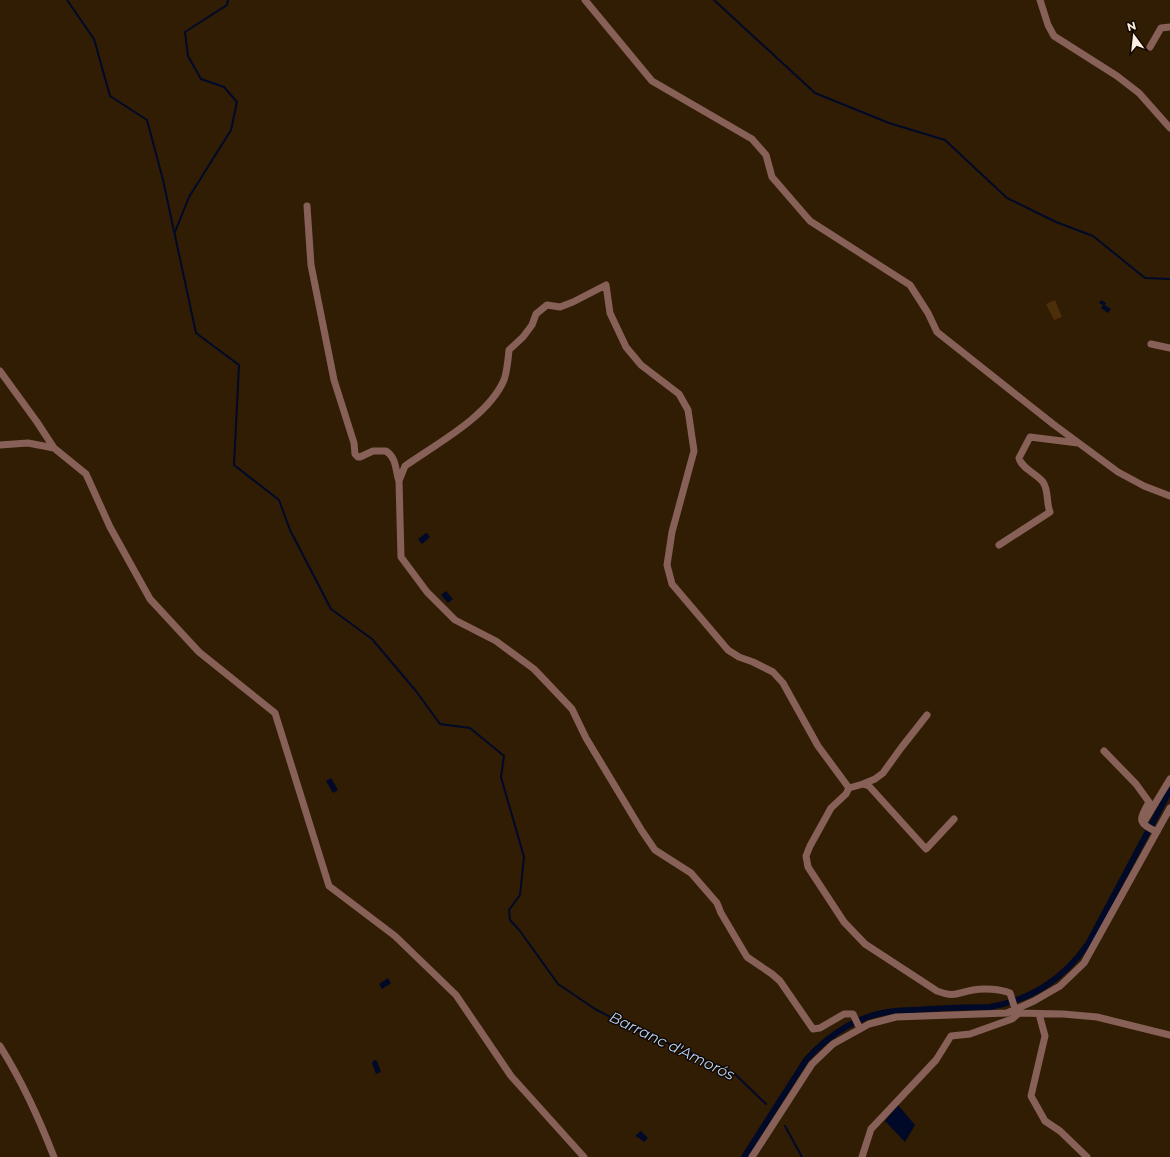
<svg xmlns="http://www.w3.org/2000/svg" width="1170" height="1157" viewBox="0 0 1170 1157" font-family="Montserrat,sans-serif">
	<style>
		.green { fill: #4c2f08 }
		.water { fill: #000928 }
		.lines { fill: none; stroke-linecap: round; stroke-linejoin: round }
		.stream { stroke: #000928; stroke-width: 2 }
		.canal { stroke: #000928; stroke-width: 6 }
		.street { stroke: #876058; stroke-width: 7 }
		.labels { text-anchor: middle; stroke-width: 3; stroke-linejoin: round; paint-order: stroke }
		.water-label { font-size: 15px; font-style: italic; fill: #bad5f9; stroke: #120902 }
	</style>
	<rect width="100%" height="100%" fill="#311d04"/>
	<path class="green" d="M1055 300 1062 317 1054 320 1046 304Z"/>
	<path class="water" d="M1101 300 1106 303 1105 305 1111 309 1108 313 1101 308 1103 305 1099 303Z
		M426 533 428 534 429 533 428 535 430 537 422 544 418 539Z
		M446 591 453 599 448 603 441 595Z
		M331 778 338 790 333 793 326 781Z
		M388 978 391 983 382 989 379 984Z
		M374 1060 377 1061 381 1072 376 1074 372 1063Z
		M898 1105 915 1125 905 1142 885 1121Z
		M641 1131 648 1138 644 1142 639 1138 636 1137V1135Z"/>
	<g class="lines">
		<path class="stream" d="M67 0 94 39 110 96 147 120 163 180 196 333 239 365 234 465 279 500 290 530 331 609 372 639 416 691 440 724 470 728 504 756 501 777 524 857 520 895 509 910 510 920 520 931 558 984 595 1009 629 1027 682 1049 735 1074 766 1104
			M714 0 815 93 889 123 945 140 1007 198 1056 222 1093 236 1145 278 1170 279
			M175 232 189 197 231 130 237 102 224 87 201 79 188 56 185 32 227 5 228 0
			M785 1126 802 1157"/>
		<path class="canal" d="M744 1157 806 1060C829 1034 860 1014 895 1011 906 1010 918 1010 929 1009 949 1008 970 1007 990 1007 1033 999 1063 979 1088 944L1170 790"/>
		<path class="street" d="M585 0 652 81 752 139 766 155 772 177 810 221 910 285 928 313 937 332 1053 424 1118 472 1144 486 1170 496
			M1040 0 1048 25 1054 36 1117 76 1139 93 1170 128
			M1150 47 1161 28 1170 27
			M307 206 311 265 334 380 354 443 355 454 358 457H360L373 451H386C397 458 395 470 399 481
			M1151 344 1170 348
			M0 371 37 422 54 448
			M0 445 28 443 54 448 86 474 110 527 150 599 199 652 275 713 329 886 395 936 456 995 511 1076 584 1157
			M999 545 1050 512C1046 503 1049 491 1043 482 1036 473 1022 469 1019 458L1030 437 1078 443
			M1104 751 1136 784 1149 802C1139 821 1137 822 1157 832
			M863 784 875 779 883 773 901 748 927 715
			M849 788 863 784 869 786 926 849 954 819
			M1144 822 1170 779
			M1015 1013 1063 1014 1097 1017 1170 1035
			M1039 1014 1045 1036 1031 1096 1045 1121 1060 1131 1087 1157
			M860 1029 853 1014H844L820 1028 813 1029 780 981 772 974 747 957 721 913 717 903 691 873 655 850 642 831 586 738 572 709 534 669 496 641 455 620 427 592 401 557 399 481 405 466C436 444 488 417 504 380 507 372 508 360 509 350L523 337 532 325 536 314 547 305 560 307 573 302 606 285 610 313 626 347 641 365 679 394 688 410 694 451 672 532 667 565 672 584 728 650 739 657 753 662 773 672 783 683 818 746 849 788 846 794 831 808 810 846 806 856 808 867 844 922 865 944 937 991C956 998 956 993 973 990 984 988 1000 989 1010 993L1015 1009
			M0 1046C22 1081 39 1118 54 1157
			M752 1157 812 1064 833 1044 869 1024 896 1017 1007 1013 1034 1001 1060 986 1084 963 1170 808
			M862 1157 871 1129 936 1060 951 1036 970 1034 1012 1019 1019 1013"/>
	</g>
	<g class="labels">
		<g class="water-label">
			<text transform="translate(672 1046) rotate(26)" y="5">Barranc d'Amorós</text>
		</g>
	</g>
	<g transform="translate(1134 36) rotate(345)" stroke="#120902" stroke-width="3" paint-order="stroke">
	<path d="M0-3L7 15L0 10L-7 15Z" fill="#fef0e2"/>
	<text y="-6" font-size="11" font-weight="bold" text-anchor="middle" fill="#fef0e2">N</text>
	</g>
</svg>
